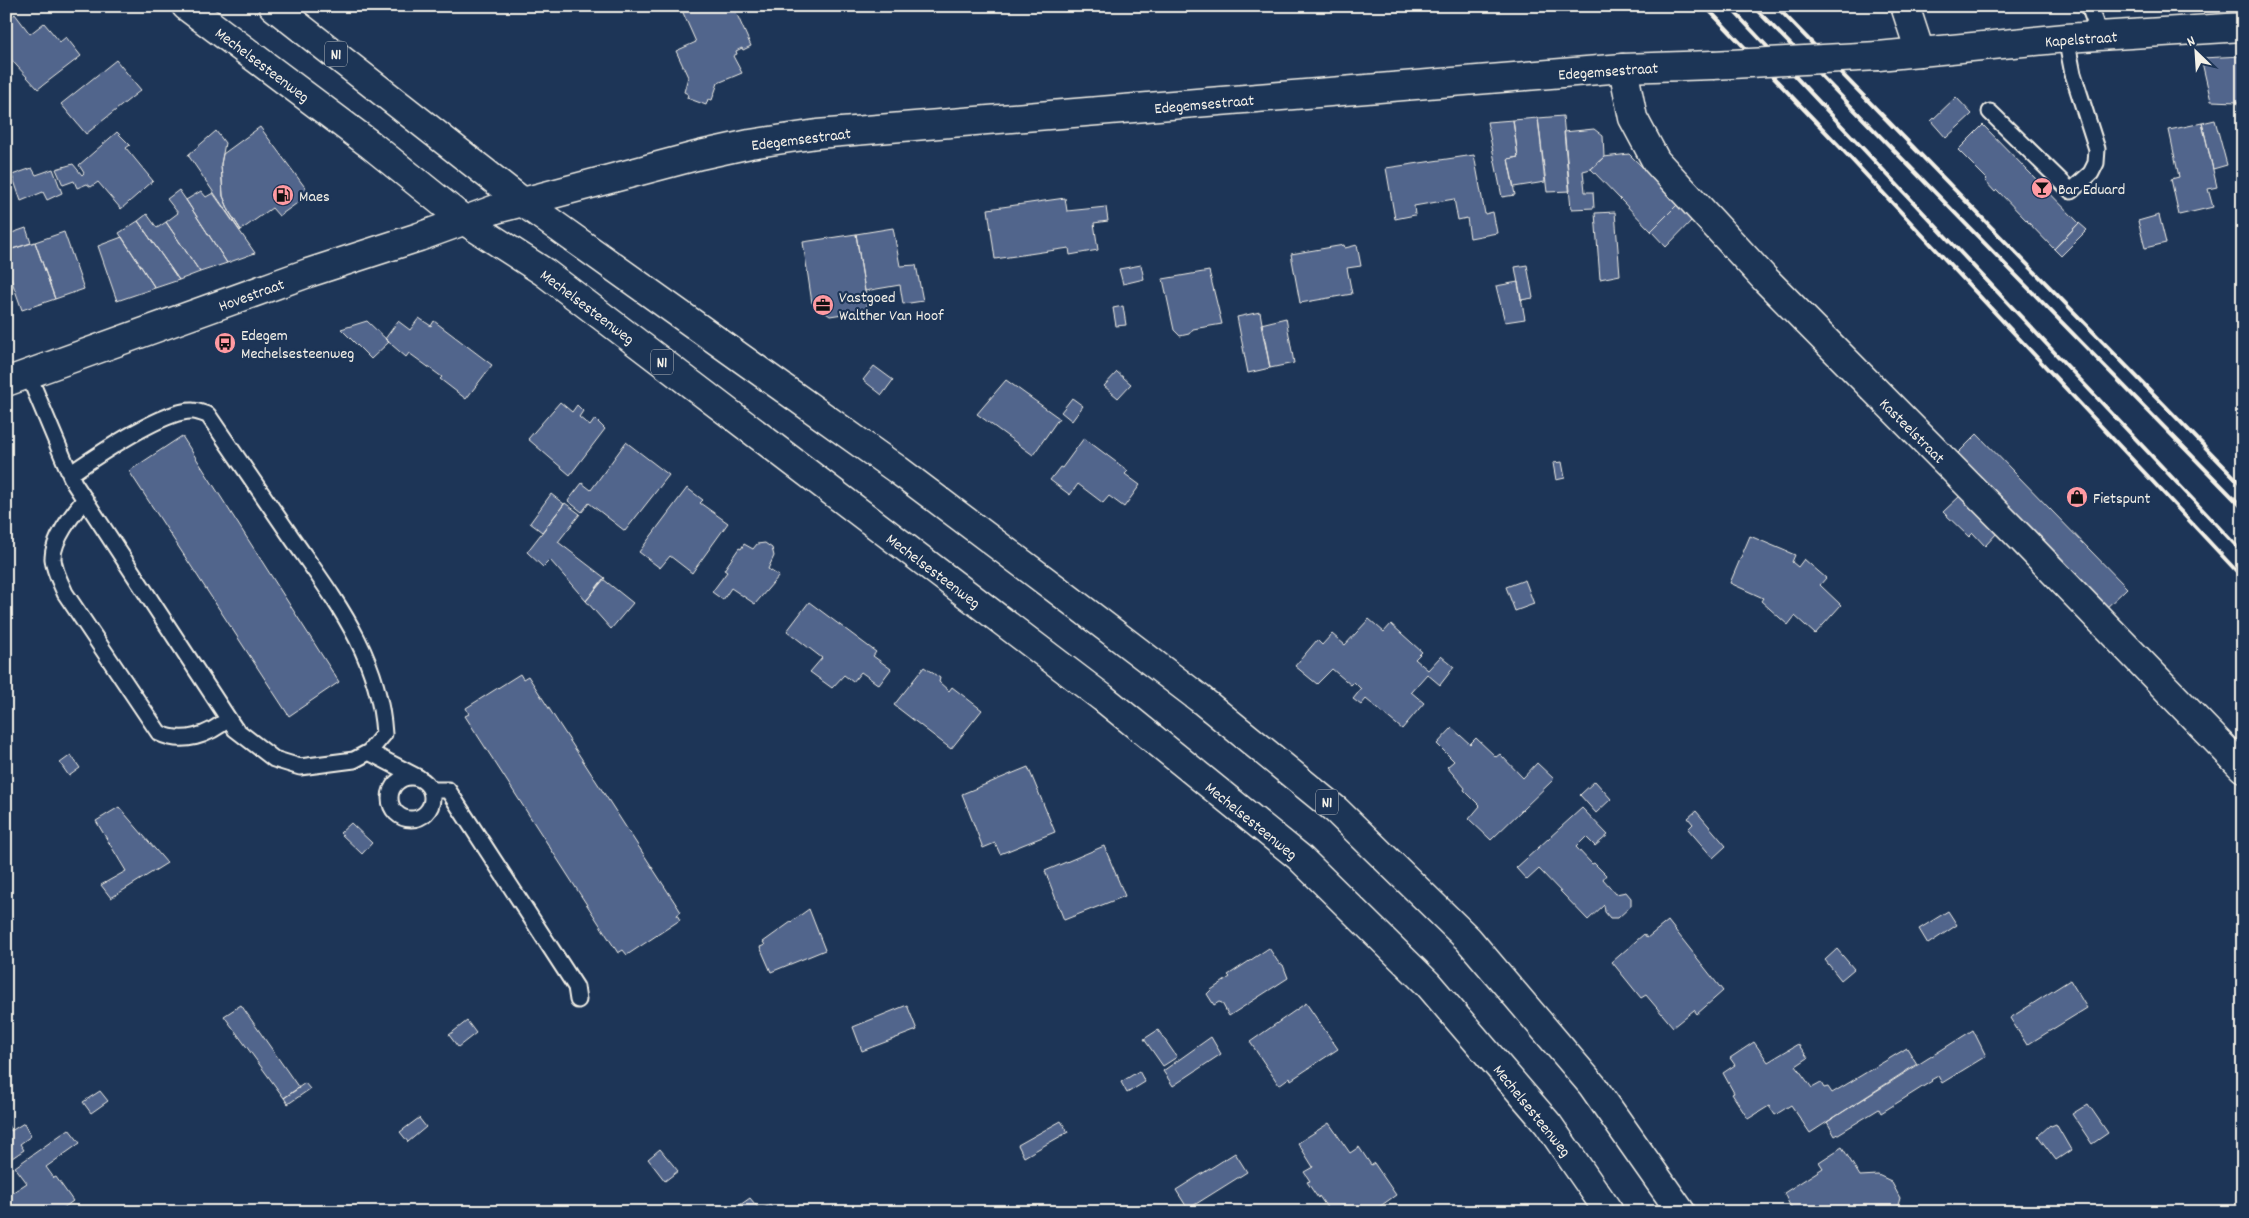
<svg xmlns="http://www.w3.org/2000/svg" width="2249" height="1218" viewBox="0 0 2249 1218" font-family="Dekko,sans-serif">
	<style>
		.building { fill: #51658c; stroke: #f4f1e8 }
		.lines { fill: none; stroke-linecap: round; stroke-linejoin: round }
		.lane-casing { stroke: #f4f1e8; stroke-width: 19 }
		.street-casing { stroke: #f4f1e8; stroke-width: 31 }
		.secondary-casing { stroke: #f4f1e8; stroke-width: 31 }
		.primary-casing { stroke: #f4f1e8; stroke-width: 31 }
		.lane { stroke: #1d3557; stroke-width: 15 }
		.street { stroke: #1d3557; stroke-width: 28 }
		.secondary { stroke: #1d3557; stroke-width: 28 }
		.primary { stroke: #1d3557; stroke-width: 28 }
		.rail { stroke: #f4f1e8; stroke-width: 4 }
		.secondary-bridge-casing { stroke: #f4f1e8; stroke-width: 31; stroke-linecap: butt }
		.secondary-bridge { stroke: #1d3557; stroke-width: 28 }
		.labels { text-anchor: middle; stroke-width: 4.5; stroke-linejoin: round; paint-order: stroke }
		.shield { fill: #1d3557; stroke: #b4b9bc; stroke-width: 1 }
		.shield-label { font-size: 15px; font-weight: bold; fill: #f4f1e8 }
		.street-label { font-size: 16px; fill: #f4f1e8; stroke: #1d3557 }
		.poi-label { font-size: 16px; fill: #f4f1e8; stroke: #1d3557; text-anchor: start }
	</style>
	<rect width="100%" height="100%" fill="#1d3557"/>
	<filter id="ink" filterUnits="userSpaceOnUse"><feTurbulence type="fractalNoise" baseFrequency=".02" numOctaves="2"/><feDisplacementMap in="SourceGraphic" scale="10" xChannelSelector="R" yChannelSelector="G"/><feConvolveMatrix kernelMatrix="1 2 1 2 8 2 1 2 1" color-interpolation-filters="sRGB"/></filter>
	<g filter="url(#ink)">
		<path class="building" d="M680 6 741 7 735 10 751 46 743 50 742 48 736 51 737 54 733 56 742 73 718 83 712 100 708 99 706 105 687 98 688 94 684 92 688 77 676 51 696 42Z
			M15 14 30 34 44 23 60 42 66 37 81 56 38 89 6 54V21Z
			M2243 56V117H2240L2238 102 2211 101 2201 58Z
			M116 60 141 90 86 134 61 104Z
			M1956 97 1972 114 1946 138 1931 121Z
			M1563 116 1570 191 1547 192 1538 118Z
			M1538 118 1545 182 1514 187 1508 159 1518 157 1513 120Z
			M1513 120 1518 157 1508 159 1515 195 1502 197 1487 122Z
			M2215 120 2227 165 2213 169 2202 123Z
			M2202 123 2217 187 2208 189 2213 207 2179 215 2171 179 2179 177 2169 130Z
			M1983 125 2079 223 2054 249 1997 190 1995 192 1985 181 1987 179 1958 150Z
			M260 127 310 194 279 216 272 208 241 230 230 213 223 196 221 164 223 154Z
			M1594 129 1603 136 1604 157 1591 169 1583 171 1585 192H1593L1594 208 1571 209 1564 132Z
			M216 131 225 143 221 164 223 196 230 213 241 230 240 231 188 155Z
			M117 132 130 145 126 148 153 181 121 209 98 182 91 187 87 184 77 188 74 181 63 185 56 169 73 164 82 175 84 173 79 165Z
			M1629 154 1679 203 1651 231 1591 169 1604 157Z
			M1474 155 1485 214 1493 212 1497 233 1470 238 1467 218 1458 220 1454 199 1414 206 1415 215 1395 219 1386 168Z
			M32 168 36 175 53 169 62 193 47 200 43 192 21 201 12 175Z
			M179 190 186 200 227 263 200 272 166 222 178 213 167 199Z
			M201 191 206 197 213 193 255 253 227 263 186 200Z
			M1065 198 1067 211 1106 207 1108 221 1094 223 1098 250 1070 255 1069 248 995 259 988 209Z
			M1679 203 1694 218 1666 247 1651 231Z
			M1615 212 1620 275 1600 279 1595 213Z
			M147 214 157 228 166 222 200 272 179 280 138 221Z
			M2159 215 2166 243 2145 248 2138 221Z
			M138 221 179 280 155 288 119 233Z
			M2079 223 2087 230 2061 256 2054 249Z
			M26 228 31 243 6 251V235Z
			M893 228 900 266 916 265 923 301 903 304 900 285 865 291 856 234Z
			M64 232 84 289 55 299 35 242Z
			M856 234 868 310 830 316 812 303 803 242Z
			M122 237 155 288 117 301 98 246Z
			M35 242 55 299 22 310 9 273 6 274V251Z
			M1344 245 1345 248 1357 245 1361 266 1347 268 1352 294 1300 303 1291 254Z
			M1141 265 1144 279 1123 284 1119 269Z
			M1527 265 1533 298 1521 300 1515 267Z
			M1209 271 1222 324 1193 329 1189 334 1180 336 1174 330 1163 279Z
			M1518 282 1525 319 1505 322 1496 286Z
			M1123 306 1126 325 1116 326 1113 308Z
			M1260 312 1270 368 1248 373 1237 317Z
			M419 318 431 326 434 321 492 365 466 399 440 379 442 377 409 353 406 357 385 339 398 321 410 330Z
			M1286 318 1294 363 1270 368 1261 324Z
			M367 321 389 342 371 359 341 329Z
			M874 366 893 380 882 395 863 380Z
			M1117 372 1131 384 1118 398 1104 386Z
			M1006 380 1059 418 1033 455 977 414Z
			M1072 398 1083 406 1072 421 1061 412Z
			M560 402 572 412 577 405 583 411 579 417 590 426 595 419 605 429 570 475 528 439Z
			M1977 434 2127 588 2101 613 1952 459Z
			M182 436 339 682 289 716 129 471Z
			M1084 438 1128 471 1125 474 1140 485 1124 507 1109 496 1103 503 1078 484 1070 495 1050 480 1060 467 1062 468Z
			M626 442 669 475 625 531 589 503 582 512 568 501 582 483 591 490Z
			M1562 462 1565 478 1556 480 1553 463Z
			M687 488 703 500 700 503 728 523 692 573 670 556 660 568 639 552Z
			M551 494 564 504 542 532 530 523Z
			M1961 495 1998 532 1985 546 1973 533 1969 537 1943 512Z
			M565 503 580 514 558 542 605 578 586 601 550 560 543 567 527 552Z
			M1750 536 1795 555 1792 562 1798 567 1804 559 1826 578 1820 585 1841 605 1815 634 1795 616 1788 625 1761 601 1763 598 1730 583Z
			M765 543 772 548 774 556 768 569 779 576 755 604 731 588 723 600 712 592 727 572 724 570 739 548 741 549 744 544 753 549 757 544Z
			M603 579 633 603 611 629 586 601Z
			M1525 580 1534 604 1515 611 1506 587Z
			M809 602 876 652 873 656 891 669 879 685 861 672 853 682 844 675 832 688 810 672 822 658 787 631Z
			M1369 619 1384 632 1391 624 1422 652 1415 659 1428 670 1441 656 1454 667 1440 685 1427 674 1411 692 1424 703 1402 729 1366 699 1361 705 1353 699 1361 689 1354 682 1351 685 1332 669 1317 684 1295 666 1317 640 1322 645 1332 634 1345 645Z
			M924 667 940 678 939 682 949 691 952 687 982 710 951 749 894 705Z
			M520 674 523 679 528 676 681 912 677 915 680 920 627 955 623 950 618 953 465 716 469 714 466 708Z
			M1452 728 1470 744 1476 738 1496 757 1500 754 1523 778 1537 763 1554 779 1491 840 1469 819 1480 806 1464 790 1465 788 1447 767 1454 761 1437 744Z
			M71 755 80 768 69 776 60 763Z
			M1028 767 1055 832 1000 854 995 843 983 848 962 794Z
			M1595 781 1611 799 1596 813 1580 795Z
			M119 807 167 863 111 898 101 885 126 871 96 821Z
			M1582 808 1608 835 1595 846 1586 837 1576 847 1592 864 1594 863 1606 875 1603 879 1616 894 1626 892 1631 898V906L1618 918H1610L1605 912 1604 905 1588 920 1539 869 1527 880 1516 868Z
			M1696 811 1726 846 1713 858 1688 829 1693 824 1688 818Z
			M351 823 372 843 362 854 340 833Z
			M1104 846 1125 896 1064 920 1045 871Z
			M809 909 825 950 771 972 760 947 765 945 763 942Z
			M1948 911 1957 925 1928 944 1919 929Z
			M1668 921 1723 991 1697 1014 1694 1010 1673 1027 1646 995 1641 998 1612 962 1644 934 1647 938Z
			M1269 948 1278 962 1283 965 1288 978 1229 1016 1222 1003 1219 1002 1214 1005 1207 994 1211 990 1230 977 1228 975Z
			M1837 949 1854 969 1841 980 1825 960Z
			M2070 980 2087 1008 2027 1045 2010 1018Z
			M1306 1003 1338 1049 1291 1080 1290 1077 1279 1085 1250 1042Z
			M241 1005 299 1088 284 1098 224 1016Z
			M907 1005 917 1030 862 1051 853 1027Z
			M467 1021 476 1033 458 1047 449 1035Z
			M1158 1030 1177 1057 1163 1066 1144 1039Z
			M1973 1030 1986 1056 1942 1083 1938 1076 1931 1080 1932 1081 1881 1113 1879 1109 1835 1136 1827 1122Z
			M1211 1037 1221 1054 1173 1086 1163 1071Z
			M1754 1042 1768 1062 1798 1044 1808 1058 1796 1066 1812 1088 1821 1083 1824 1088 1828 1087 1832 1093 1907 1048 1917 1064 1810 1133 1791 1105 1775 1115 1769 1106 1748 1119 1732 1094 1734 1093 1723 1073 1735 1065 1730 1058Z
			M1139 1071 1145 1082 1127 1093 1121 1082Z
			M305 1083 310 1089 288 1104 284 1098Z
			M100 1091 108 1101 91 1113 83 1102Z
			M2088 1104 2108 1133 2092 1144 2072 1114Z
			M419 1118 426 1127 408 1142 400 1132Z
			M1061 1121 1068 1132 1024 1157 1018 1145Z
			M24 1123 31 1136 20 1144 24 1150 6 1162V1126L8 1125 11 1131Z
			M1329 1123 1350 1153 1359 1147 1371 1165 1374 1163 1396 1195 1379 1207 1381 1212H1330L1319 1196 1318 1198 1307 1182 1310 1181 1304 1172 1313 1167 1298 1143Z
			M2056 1124 2071 1150 2056 1160 2038 1136 2050 1125 2051 1126Z
			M69 1129 80 1143 46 1167 54 1178 56 1177 73 1201 58 1212H6L7 1196 27 1183 15 1167Z
			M1842 1147 1860 1176 1878 1175 1891 1181 1900 1198 1896 1212H1793L1784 1193 1823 1168 1819 1162Z
			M660 1149 678 1171 665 1181 648 1159Z
			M1235 1153 1247 1172 1188 1209 1176 1190Z
			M750 1198 760 1210 770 1205 775 1212H730Z
			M2238 1205 2243 1207V1212H2235Z"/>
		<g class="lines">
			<g class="lane-casing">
				<path id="lane" d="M2089 6 2100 36
					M1990 112 2071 191 2091 173 2096 163 2097 149 2073 74 2066 38
					M28 374 70 474 74 483 235 729 274 759 300 767 354 760 369 752 384 734C379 655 335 600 292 538 264 497 236 456 208 415 203 414 198 411 193 411 164 409 95 457 70 474
					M85 499C73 514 52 540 53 559 54 571 61 583 65 593L159 733C183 745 209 735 228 719
					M369 752 419 778
					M390 798a21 21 0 1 1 42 0a21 21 0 1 1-42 0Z
					M431 790H448L576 987 578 1000"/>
			</g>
			<g class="street-casing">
				<path id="street" d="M1905 6 1920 52
					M1623 68 1633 118 1656 161 1765 279 2022 539 2243 768"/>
			</g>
			<g class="secondary-casing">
				<path id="secondary" d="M1878 56 2066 38 2243 27
					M6 382 308 273 419 237 496 209 700 155 750 144 817 134 1623 68 1713 65"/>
			</g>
			<g class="primary-casing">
				<path id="primary" d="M186 6 371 145 465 221 544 272 611 323 1103 698 1299 857 1428 984 1548 1124 1609 1212
					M273 6 524 203 898 470 1056 589 1199 698 1336 810 1468 939 1592 1085 1681 1212"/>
			</g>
			<use href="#lane" class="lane"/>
			<use href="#street" class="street"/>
			<use href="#secondary" class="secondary"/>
			<use href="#primary" class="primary"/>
			<path class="rail" d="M1705 6 1842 149 2243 578
				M1729 6 2243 553
				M1753 6 2243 508
				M1776 6 2243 486"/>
			<g class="secondary-bridge-casing">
				<path id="secondary-bridge" d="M1713 65 1878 56"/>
			</g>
			<use href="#secondary-bridge" class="secondary-bridge"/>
		</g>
	</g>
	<defs>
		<g id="bar-disc" transform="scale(1.125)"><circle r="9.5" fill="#ff9aa2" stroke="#1d3557"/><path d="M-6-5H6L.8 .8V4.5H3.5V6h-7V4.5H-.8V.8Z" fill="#111"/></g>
		<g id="fuel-disc" transform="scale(1.125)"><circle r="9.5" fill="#ff9aa2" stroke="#1d3557"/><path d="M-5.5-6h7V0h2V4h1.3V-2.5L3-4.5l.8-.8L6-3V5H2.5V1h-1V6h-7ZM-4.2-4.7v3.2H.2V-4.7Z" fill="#111"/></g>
		<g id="office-disc" transform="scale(1.125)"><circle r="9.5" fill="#ff9aa2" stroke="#1d3557"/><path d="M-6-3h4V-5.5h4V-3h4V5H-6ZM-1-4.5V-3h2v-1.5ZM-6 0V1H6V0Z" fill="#111"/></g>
		<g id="bus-disc" transform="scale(1.125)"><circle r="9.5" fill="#ff9aa2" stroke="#1d3557"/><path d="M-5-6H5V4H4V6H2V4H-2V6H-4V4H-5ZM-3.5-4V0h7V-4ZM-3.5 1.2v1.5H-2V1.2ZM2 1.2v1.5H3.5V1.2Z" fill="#111"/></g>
		<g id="shop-disc" transform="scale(1.125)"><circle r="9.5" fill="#ff9aa2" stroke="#1d3557"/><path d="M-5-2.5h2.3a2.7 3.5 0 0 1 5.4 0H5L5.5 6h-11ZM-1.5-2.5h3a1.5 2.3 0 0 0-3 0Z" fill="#111"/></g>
	</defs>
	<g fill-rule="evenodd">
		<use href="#bar-disc" x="2042" y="188"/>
		<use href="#fuel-disc" x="283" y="195"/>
		<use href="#office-disc" x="823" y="305"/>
		<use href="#bus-disc" x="225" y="343"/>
		<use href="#shop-disc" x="2077" y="497"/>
	</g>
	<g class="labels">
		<g class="shield">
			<rect x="325" y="41.5" width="22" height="25" rx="4"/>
			<rect x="651" y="349.5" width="22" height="25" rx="4"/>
			<rect x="1316" y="789.5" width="22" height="25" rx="4"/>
		</g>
		<g class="shield-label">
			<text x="336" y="59">N1</text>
			<text x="662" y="367">N1</text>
			<text x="1327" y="807">N1</text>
		</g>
		<g class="street-label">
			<text transform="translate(2081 38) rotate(-4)" y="6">Kapelstraat</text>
			<text transform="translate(263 64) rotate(37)" y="6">Mechelsesteenweg</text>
			<text transform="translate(1608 70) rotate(-4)" y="6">Edegemsestraat</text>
			<text transform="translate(1204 103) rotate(-5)" y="6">Edegemsestraat</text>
			<text transform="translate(801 138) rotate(-7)" y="6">Edegemsestraat</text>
			<text transform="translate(251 294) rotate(-20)" y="6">Hovestraat</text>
			<text transform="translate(588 306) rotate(37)" y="6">Mechelsesteenweg</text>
			<text transform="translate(1913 430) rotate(45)" y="6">Kasteelstraat</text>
			<text transform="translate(934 570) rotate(37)" y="6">Mechelsesteenweg</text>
			<text transform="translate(1252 820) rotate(39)" y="6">Mechelsesteenweg</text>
			<text transform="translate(1533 1110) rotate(51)" y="6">Mechelsesteenweg</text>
		</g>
		<g class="poi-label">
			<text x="2058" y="194">Bar Eduard</text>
			<text x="299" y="201">Maes</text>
			<text x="839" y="302">Vastgoed<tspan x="839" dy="18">Walther Van Hoof</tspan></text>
			<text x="241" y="340">Edegem<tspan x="241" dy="18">Mechelsesteenweg</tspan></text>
			<text x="2093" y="503">Fietspunt</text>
		</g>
	</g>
	<rect width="2249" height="1218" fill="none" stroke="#1d3557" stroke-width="25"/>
	<rect x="12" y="12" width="2224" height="1193" fill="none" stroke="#f4f1e8" stroke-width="2" filter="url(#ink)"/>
	<g transform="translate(2196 52) rotate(335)" stroke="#1d3557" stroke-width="4" paint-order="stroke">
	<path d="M0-4L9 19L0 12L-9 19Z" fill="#f4f1e8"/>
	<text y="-8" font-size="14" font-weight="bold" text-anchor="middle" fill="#f4f1e8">N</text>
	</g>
</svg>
